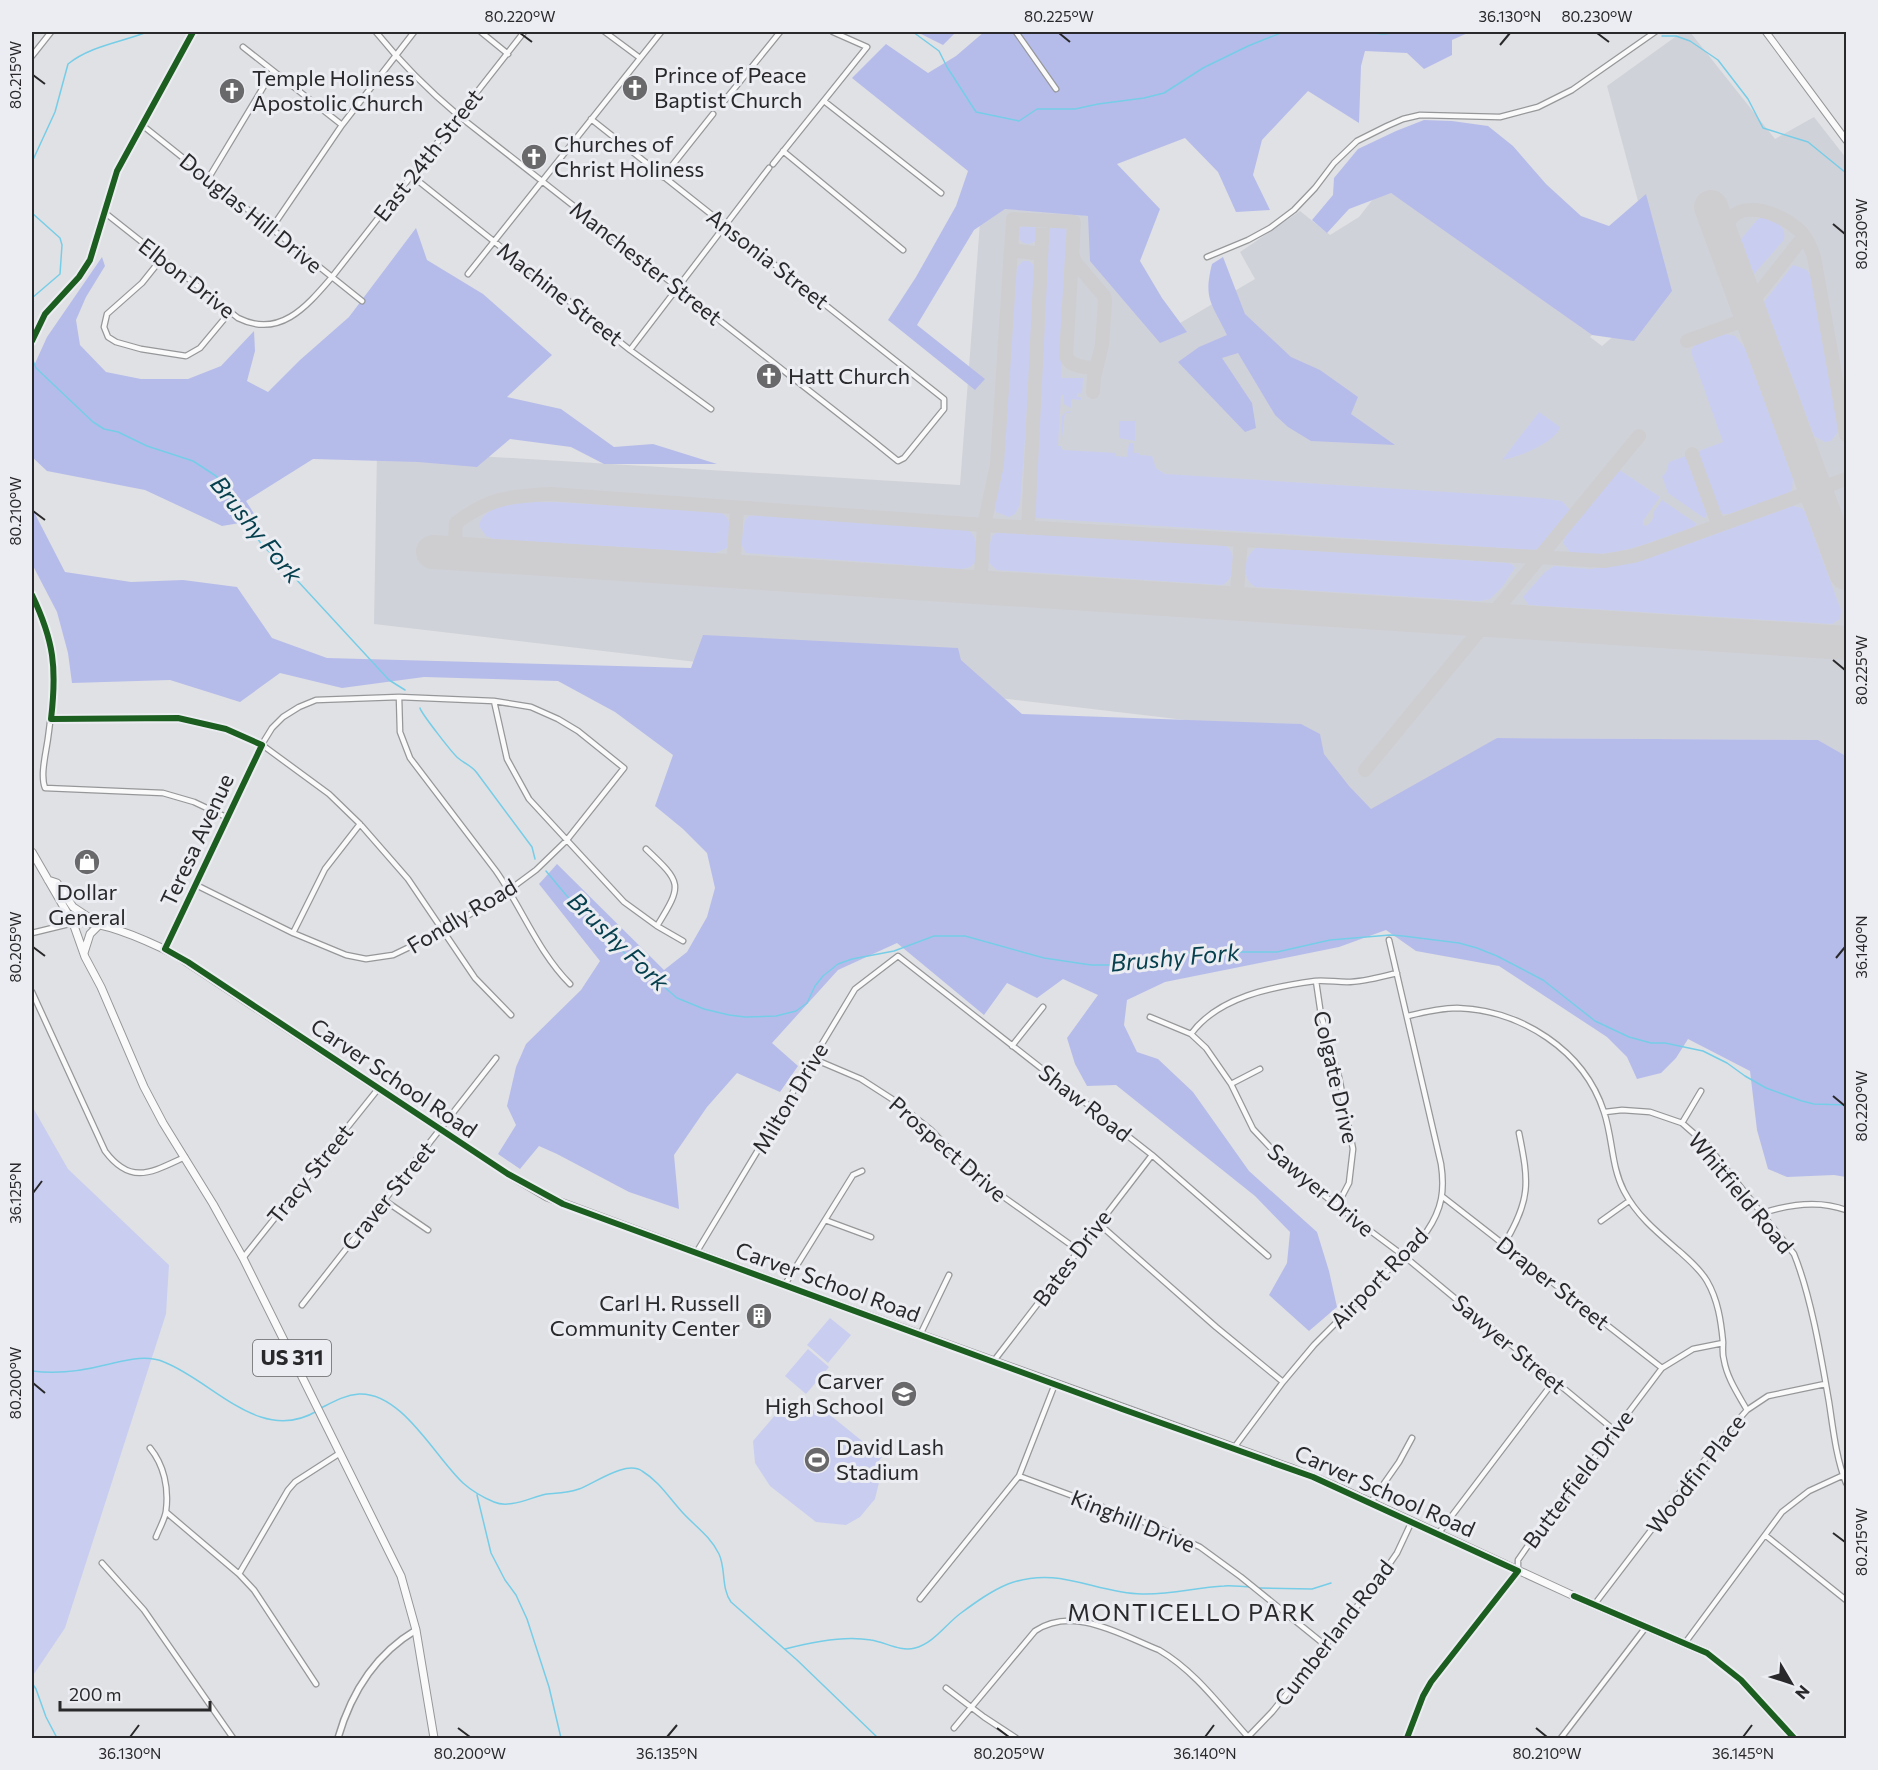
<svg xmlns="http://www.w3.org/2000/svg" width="1878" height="1770" viewBox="0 0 1878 1770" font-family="Commissioner,sans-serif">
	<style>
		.built { fill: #d0d2da }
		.green { fill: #c9cef1 }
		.forest { fill: #b6bcea }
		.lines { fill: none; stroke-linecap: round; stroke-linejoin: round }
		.stream { stroke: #76cde7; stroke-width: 1.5 }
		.taxiway { stroke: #ceced0; stroke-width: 14 }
		.runway { stroke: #ceced0; stroke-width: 34 }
		.minor-casing { stroke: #969799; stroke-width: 7 }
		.tertiary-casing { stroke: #969799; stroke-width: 8 }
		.secondary-casing { stroke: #969799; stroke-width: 8 }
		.primary-casing { stroke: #969799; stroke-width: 9 }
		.minor { stroke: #fafafb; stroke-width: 4.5 }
		.tertiary { stroke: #fafafb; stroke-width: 5 }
		.secondary { stroke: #fafafb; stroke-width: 6 }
		.primary { stroke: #fafafb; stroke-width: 7 }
		.cycleway-casing { stroke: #ecedf2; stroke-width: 10 }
		.cycleway { stroke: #1b5e20; stroke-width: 6 }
		.ticks { fill: none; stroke: #29292b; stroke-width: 2 }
		.labels { text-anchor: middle; stroke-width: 6; stroke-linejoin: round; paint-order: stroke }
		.shield { fill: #ecedf2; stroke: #646467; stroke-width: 1.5 }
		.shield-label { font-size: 21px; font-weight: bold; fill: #29292b }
		.poi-label { font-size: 22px; fill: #29292b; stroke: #ecedf2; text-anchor: start }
		.street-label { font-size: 22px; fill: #29292b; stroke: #ecedf2 }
		.water-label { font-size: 24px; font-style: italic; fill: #06404e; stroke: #ecedf2 }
		.neighbourhood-label { font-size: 24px; letter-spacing: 1.5px; fill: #29292b; stroke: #ecedf2 }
		.neatline { fill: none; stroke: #29292b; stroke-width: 2 }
		.ticks-label { font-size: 15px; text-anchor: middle; fill: #29292b }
	</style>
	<rect width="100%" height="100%" fill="#e0e1e4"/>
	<path class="built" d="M1682 32H1690L1775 139 1814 117 1846 158V756L1818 740 1497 738 1445 807 1336 827 1279 731 374 624 377 450 960 485 982 196 1098 218 1175 326 1255 279 1240 252 1300 211 1330 235 1359 217 1377 194 1391 193 1408 203 1592 335 1590 337 1602 346 1663 294 1607 86Z"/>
	<path class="green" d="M1761 218C1774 218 1787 226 1784 240L1754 274 1741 239 1758 219Z
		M1018 234a10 10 0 1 1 20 0a10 10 0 1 1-20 0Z
		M1058 225 1067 230 1070 247 1061 378H1083L1082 394 1077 393V397H1081V400L1072 399 1071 408 1064 404V395H1061L1058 446H1061L1062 416 1066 412 1071 411 1070 413H1065L1061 447 1063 450 1116 453V456L1127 457 1129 443H1134V453H1139L1140 455 1152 456 1156 468 1165 474 1540 498 1562 501 1571 511 1570 515 1545 546 1534 550 1037 518 1032 514 1029 502 1046 241C1047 232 1049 227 1058 225Z
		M1023 261H1029L1035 266V273L1026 426 1020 505 1015 514 1009 517 996 512 993 503 1004 450 1016 268Z
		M1793 265 1807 270 1813 279 1838 426V432L1831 441 1825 442 1814 436 1764 302Z
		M1720 333 1735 336 1745 348 1793 479 1792 490 1788 493 1729 514H1723L1718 510 1697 455 1699 451 1723 442 1691 352C1695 340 1708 337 1720 333Z
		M1136 403 1135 441 1119 438V421H1135Z
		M1539 412 1560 427C1556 442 1517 458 1502 460Z
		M1686 456 1690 458 1708 509 1706 517 1704 518 1668 493 1662 476 1666 473 1669 462Z
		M1618 470 1621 471 1660 497 1643 521V525L1646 526C1651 523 1654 519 1653 513L1662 500 1697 524 1694 527C1655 540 1612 561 1570 552L1563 543 1567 532Z
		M555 502 719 512C735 518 729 535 727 548L715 553 494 539 486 536 479 526C483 500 535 502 555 502Z
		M1793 506 1802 508 1805 512 1841 610 1840 619 1832 624 1529 605 1523 597 1545 572 1554 566 1590 569 1641 561Z
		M756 515 967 529C979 537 977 550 975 563L970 567 962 569 746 553 741 544 745 520 749 516Z
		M1001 531 1225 545C1238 553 1236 579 1222 585L997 570 989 563V546L993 535Z
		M1258 547 1508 563 1513 565 1515 568 1503 586 1490 599 1480 601 1256 587C1240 580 1243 554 1258 547Z
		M32 1106 68 1169 169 1265 166 1314 65 1628 32 1677Z
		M830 1318 851 1335 828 1363 807 1345Z
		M808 1349 829 1367 806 1394 785 1376Z
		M787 1401 808 1410 825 1411 882 1457 874 1467 881 1474 875 1499 860 1517 846 1525 816 1522 770 1486 755 1463 753 1441Z"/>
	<path class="forest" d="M917 32H956L943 45Z
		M984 32H1470L1452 40V55L1424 69 1407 53 1365 51 1361 66 1359 123 1308 91 1262 140 1253 175 1270 210 1236 212 1218 172 1185 138 1117 164 1160 209 1140 261 1162 298 1187 332 1160 343 1090 261 1088 216 1005 209 974 230 917 325 985 379 975 390 888 320 916 277 956 206 968 171 852 78 886 44 928 73 956 56Z
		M1424 120 1452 121 1488 126 1513 146 1546 184 1581 216 1609 226 1646 194 1672 291 1634 341 1592 335 1391 193 1349 209 1327 233 1312 220 1333 195 1334 178 1358 149 1396 131Z
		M416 228 427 260 483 294 552 355 507 397 561 409 614 447 653 444 717 464H604L571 447 510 439 477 467 418 462 313 459 246 501 258 520 222 526 145 490 47 471 32 457V370L47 337 102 257 105 266 86 297 76 320 80 345 106 372 141 379H188L221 366 254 331 255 351 247 381 268 392 300 360 349 317Z
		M1223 257 1245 314 1291 357 1320 370 1358 397 1351 414 1395 445 1311 441 1288 427 1275 415 1238 353 1222 358 1252 403 1256 428 1245 432 1178 362 1199 347 1227 335C1212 303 1203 300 1212 264Z
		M32 508 65 572 131 582 183 580 237 587 272 638 327 658 691 668 703 635 958 648 961 660 1022 714 1301 724 1320 734 1324 754 1349 786 1371 809 1497 738 1818 740 1846 756V1177L1834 1175 1787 1177 1768 1169 1757 1130 1750 1071 1688 1039 1676 1058 1661 1073 1637 1079 1627 1057 1607 1037 1499 966 1416 951 1386 930 1339 947 1165 982 1127 1000 1124 1025 1137 1052 1158 1059 1193 1092 1249 1171 1317 1232 1329 1271 1337 1307 1309 1331 1269 1295 1287 1263 1290 1232 1255 1196 1116 1085 1087 1086 1075 1064 1067 1038 1098 995 1063 979 1037 998 1007 983 984 1015 897 943 838 970 772 1043 798 1066 780 1092 737 1073 707 1107 674 1155 679 1209 629 1192 557 1154 539 1146 520 1169 498 1154 516 1125 507 1106 516 1067 526 1044 581 990 600 961 539 884 557 864 664 970 687 952 707 917 715 888 707 853 683 829 655 806 673 755 615 712 558 681 424 677 342 688 280 673 240 702 170 680 72 683 68 653 57 612 32 564Z"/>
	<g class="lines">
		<path class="stream" d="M913 32 939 51 947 67 976 112 1019 121 1037 109H1075L1098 104 1144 98 1164 93 1203 68 1248 46 1283 32
			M1360 32 1383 34 1404 32
			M1662 36H1676L1690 41 1718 60 1748 99 1763 128 1808 142 1846 173
			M32 162 55 112 68 64C90 46 122 42 147 32
			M32 213 60 238 62 245 60 274 32 298
			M32 358 36 368 93 422 104 429 118 432 147 446 193 461 216 476 232 495 249 526 262 545 283 565 389 680 405 690
			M420 708C421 713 453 754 458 758 465 764 472 766 477 773L532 847 535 859
			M546 871 566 895 614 944 677 998 704 1009 729 1015 745 1017 776 1016 796 1011 807 1003 815 986 823 976 838 964 852 959 894 951 934 936H965L1044 958 1091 965H1109L1155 955 1198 952H1277L1330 940 1390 935 1403 936 1459 943 1477 948 1497 956 1543 980 1595 1021 1629 1037 1651 1043H1665L1703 1051 1727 1063 1745 1076 1766 1088 1802 1101 1814 1104 1846 1105
			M32 1371C55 1374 82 1371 105 1365 124 1361 145 1354 164 1362 213 1381 260 1445 317 1411
			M321 1408C333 1402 345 1395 359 1394 402 1392 435 1457 463 1483 472 1491 482 1497 494 1502 510 1509 531 1497 547 1494 558 1493 568 1493 579 1489 595 1483 626 1460 642 1471 660 1482 669 1498 683 1513 696 1527 710 1536 719 1554 726 1569 721 1588 731 1602L797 1660 878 1738
			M477 1495 491 1553 505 1580 516 1595 527 1619 549 1687 561 1738
			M1259 1588 1312 1589 1331 1583
			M785 1649C811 1642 844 1635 871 1640 885 1642 900 1652 915 1648 934 1643 946 1624 961 1613 976 1602 991 1591 1008 1584 1059 1565 1094 1593 1142 1594 1172 1595 1196 1587 1224 1586 1232 1585 1242 1587 1251 1587
			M32 1683 36 1689 46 1717 57 1738"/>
		<path class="taxiway" d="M1725 244C1722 194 1773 208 1798 229 1807 237 1811 247 1814 257L1846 435
			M1011 250 1041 254
			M1073 256 1075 262 1104 296 1105 301 1102 345 1094 377 1093 392
			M1748 307 1804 236
			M1687 341 1752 317
			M1692 454 1718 524
			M1028 528 1043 220
			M454 554 456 523C489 498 510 496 550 494L984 525 1604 561 1633 556 1651 550 1846 479
			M733 572 737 508
			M980 588 984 525 997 465 1013 219 1074 222 1066 356C1071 368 1085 366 1096 369
			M1236 604 1241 540
			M1831 642 1846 639
			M1365 770 1639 436"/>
		<path class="runway" d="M1711 207 1846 573
			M433 552 1846 643"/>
		<g class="minor-casing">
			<path id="minor" d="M376 32C401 63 428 90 459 116L872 440 898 461 904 458 944 409V399L591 119
				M481 32 508 54
				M605 32 640 58
				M1016 32 1056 89
				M243 47 342 125
				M32 56 51 32
				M824 101 941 193
				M721 105 780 32
				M142 125 362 301
				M783 151 903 250
				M773 164 867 47 833 32
				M412 176 630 350 711 409
				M663 177 713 114
				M208 179 273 71
				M104 212 238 318C280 339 307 306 332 277L524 32
				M271 229 342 125 414 32
				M1207 257 1248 240 1270 228 1294 210 1315 188 1334 163 1357 141 1387 126 1403 119 1420 115 1500 117 1538 107 1572 90 1655 32
				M162 258 142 283 107 314 104 327 108 337 116 342 141 349 186 356 200 348 230 312
				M468 274 661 32
				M630 350 769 168
				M32 595C58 649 56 680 48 738 46 753 40 775 45 788L163 793 194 802 228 818
				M399 697 400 732 410 758 496 871C522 908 538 952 570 984
				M494 701 507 759 529 799 624 902 657 926 683 941
				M51 719 178 718 226 729 265 747 329 794 360 824 408 879 475 978 511 1015
				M646 849C682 883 683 884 657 926
				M32 933 73 923
				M293 933 325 869 360 824
				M165 949 264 741 272 728 283 717 299 707 316 700 399 697 494 701 531 707 558 719 578 731 624 768 566 841 536 870 509 890 443 931 393 955 366 959 346 955 293 933 196 885
				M1316 981 1321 1015 1339 1077 1353 1149 1349 1183 1337 1206
				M32 992 105 1151C131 1186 152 1172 185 1157
				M1408 1016C1424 1012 1441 1008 1457 1008 1521 1010 1584 1050 1604 1112 1613 1139 1611 1166 1624 1191 1637 1216 1658 1233 1679 1251 1689 1260 1700 1269 1707 1281 1718 1300 1721 1321 1723 1342 1723 1348 1722 1354 1724 1360 1727 1378 1738 1394 1747 1410
				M1150 1017 1191 1034 1206 1048 1231 1084 1253 1129 1284 1162 1337 1206 1404 1256 1614 1430
				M1191 1034C1218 997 1271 987 1315 981 1325 980 1336 982 1347 982 1364 982 1380 977 1397 973
				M1012 1046 1043 1007
				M814 1059 861 1079 892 1099 931 1130 977 1178 1078 1250
				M1231 1084 1260 1069
				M1605 1112 1622 1110 1650 1112 1682 1123 1707 1145 1794 1254C1811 1296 1821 1356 1829 1402 1833 1428 1836 1458 1846 1483
				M1682 1123 1701 1091
				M1443 1197 1662 1368
				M384 1200 428 1230
				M1763 1213C1790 1204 1819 1200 1846 1210
				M825 1220 871 1237
				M1601 1221 1629 1201
				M1098 1223 1216 1327 1283 1382
				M1504 1244C1531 1200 1529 1182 1519 1133
				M696 1253 855 989 898 956 1152 1155 1268 1256
				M243 1258 378 1089
				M784 1286 853 1175 862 1171
				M302 1305 496 1058
				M920 1335 949 1275
				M993 1362 1152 1155
				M150 1448C164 1465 169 1488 166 1511 165 1519 159 1529 156 1537
				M1233 1449 1283 1382 1314 1345 1427 1231C1442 1209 1445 1190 1441 1164L1389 940
				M1019 1476 1154 1526 1200 1547 1241 1577 1325 1645
				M1371 1502 1399 1462 1412 1438
				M166 1512 239 1574 254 1590 316 1684
				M1438 1534 1554 1381
				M1765 1535 1846 1600
				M102 1563 144 1610 233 1738
				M239 1574 288 1490 295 1482 340 1453
				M920 1599 1019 1476 1055 1384
				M1594 1605 1716 1445 1747 1410 1768 1396 1825 1384
				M1685 1643 1782 1512 1809 1491 1846 1474
				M946 1688 984 1717 1016 1738
				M954 1728 1035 1631C1074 1605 1121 1635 1159 1650 1195 1671 1220 1706 1248 1737
				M1247 1738 1272 1712 1379 1579 1397 1553 1412 1521
				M1407 1738 1423 1696 1431 1682 1514 1576 1518 1571V1560L1527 1547 1662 1368 1693 1349 1723 1343
				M1561 1738 1646 1627"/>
		</g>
		<g class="tertiary-casing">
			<path id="tertiary" d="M32 341 45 314 79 277 90 260 117 171 193 32
				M338 1738C351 1693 374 1655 416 1630"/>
		</g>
		<g class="secondary-casing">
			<path id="secondary" d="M1766 32 1846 140"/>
		</g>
		<g class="primary-casing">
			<path id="primary" d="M32 852 73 923 85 957 101 987 144 1087 163 1123 213 1204 243 1258 401 1576 416 1630 434 1738
				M48 880 57 883 73 907 94 921
				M73 923C101 919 150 942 176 955L508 1174 547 1197 811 1295 1291 1468 1340 1488 1574 1596 1707 1653 1741 1680 1794 1738
				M84 953 90 934 99 925"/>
		</g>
		<use href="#minor" class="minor"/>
		<use href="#tertiary" class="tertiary"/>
		<use href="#secondary" class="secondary"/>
		<use href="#primary" class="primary"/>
		<g class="cycleway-casing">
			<path id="cycleway" d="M32 341 45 314 79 277 90 260 117 171 193 32
				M32 595C54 641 57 668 51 719L178 718 226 729 262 745 165 949 188 962 508 1174 563 1204 1122 1409 1313 1477 1518 1571 1431 1682 1423 1696 1407 1738
				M1574 1596 1707 1653 1741 1680 1794 1738"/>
		</g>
		<use href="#cycleway" class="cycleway"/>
	</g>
	<path class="ticks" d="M520 33 532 42M1059 33 1070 42M1597 33 1609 42M1500 45 1510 33M33 75 45 84M1833 224 1845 234M33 511 45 520M1833 660 1845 670M33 947 45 956M1836 958 1845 947M1833 1096 1845 1106M33 1193 42 1181M33 1383 45 1393M1833 1533 1845 1542M458 1728 470 1737M997 1728 1009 1737M1536 1728 1547 1737M130 1737 139 1725M667 1737 677 1725M1205 1737 1214 1725M1743 1737 1752 1725"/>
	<defs>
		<g id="church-disc" transform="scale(1.35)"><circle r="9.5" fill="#69696c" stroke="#ecedf2"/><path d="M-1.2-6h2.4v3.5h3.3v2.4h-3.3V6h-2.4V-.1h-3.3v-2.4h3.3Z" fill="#fff"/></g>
		<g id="shop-disc" transform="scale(1.35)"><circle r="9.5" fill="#69696c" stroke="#ecedf2"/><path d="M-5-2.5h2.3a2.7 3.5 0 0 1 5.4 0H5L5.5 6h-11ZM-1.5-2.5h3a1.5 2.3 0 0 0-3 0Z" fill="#fff"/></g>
		<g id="building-disc" transform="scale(1.35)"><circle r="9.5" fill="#69696c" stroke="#ecedf2"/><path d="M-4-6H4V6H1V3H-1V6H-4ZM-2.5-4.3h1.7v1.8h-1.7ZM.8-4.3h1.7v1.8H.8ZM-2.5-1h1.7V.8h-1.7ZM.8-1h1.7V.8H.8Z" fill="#fff"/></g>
		<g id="school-disc" transform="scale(1.35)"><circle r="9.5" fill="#69696c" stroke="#ecedf2"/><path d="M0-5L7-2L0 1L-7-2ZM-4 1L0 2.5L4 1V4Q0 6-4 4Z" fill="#fff"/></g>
		<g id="stadium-disc" transform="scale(1.35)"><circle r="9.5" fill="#69696c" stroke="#ecedf2"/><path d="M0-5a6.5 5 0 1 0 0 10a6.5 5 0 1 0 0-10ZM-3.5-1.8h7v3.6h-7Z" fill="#fff"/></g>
	</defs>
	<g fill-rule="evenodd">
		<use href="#church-disc" x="635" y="88"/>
		<use href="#church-disc" x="232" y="91"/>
		<use href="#church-disc" x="534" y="157"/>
		<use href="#church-disc" x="769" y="376"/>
		<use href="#shop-disc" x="87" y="862"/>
		<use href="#building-disc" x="759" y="1316"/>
		<use href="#school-disc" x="904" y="1394"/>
		<use href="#stadium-disc" x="817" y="1460"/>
	</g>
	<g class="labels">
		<rect class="shield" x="253" y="1340" width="78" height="36" rx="4.5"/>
		<g class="shield-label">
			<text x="292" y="1365">US 311</text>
		</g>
		<g class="poi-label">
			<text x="654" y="83">Prince of Peace<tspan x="654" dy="25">Baptist Church</tspan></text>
			<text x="252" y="86">Temple Holiness<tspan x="252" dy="25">Apostolic Church</tspan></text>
			<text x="554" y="152">Churches of<tspan x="554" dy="25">Christ Holiness</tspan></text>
			<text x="788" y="384">Hatt Church</text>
			<text x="87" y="900" text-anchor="middle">Dollar<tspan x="87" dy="25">General</tspan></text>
			<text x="740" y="1311" text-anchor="end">Carl H. Russell<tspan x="740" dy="25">Community Center</tspan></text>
			<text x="884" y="1389" text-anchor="end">Carver<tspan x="884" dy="25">High School</tspan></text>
			<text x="836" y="1455">David Lash<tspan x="836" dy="25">Stadium</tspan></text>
		</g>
		<g class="street-label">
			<text transform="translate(428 155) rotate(-52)" y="8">East 24th Street</text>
			<text transform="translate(251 213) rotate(39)" y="8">Douglas Hill Drive</text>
			<text transform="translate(768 259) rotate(38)" y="8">Ansonia Street</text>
			<text transform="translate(646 263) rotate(38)" y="8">Manchester Street</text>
			<text transform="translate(187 278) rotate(38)" y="8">Elbon Drive</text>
			<text transform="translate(560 294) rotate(38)" y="8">Machine Street</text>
			<text transform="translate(197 840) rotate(-65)" y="8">Teresa Avenue</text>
			<text transform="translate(462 916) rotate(-31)" y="8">Fondly Road</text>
			<text transform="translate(1336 1077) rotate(77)" y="8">Colgate Drive</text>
			<text transform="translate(394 1078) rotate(34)" y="8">Carver School Road</text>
			<text transform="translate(790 1098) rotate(-59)" y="8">Milton Drive</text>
			<text transform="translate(1085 1103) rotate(38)" y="8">Shaw Road</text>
			<text transform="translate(948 1149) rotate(41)" y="8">Prospect Drive</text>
			<text transform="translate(310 1174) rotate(-51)" y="8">Tracy Street</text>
			<text transform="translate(1321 1190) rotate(40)" y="8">Sawyer Drive</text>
			<text transform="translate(1741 1193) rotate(50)" y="8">Whitfield Road</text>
			<text transform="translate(388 1196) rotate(-51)" y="8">Craver Street</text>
			<text transform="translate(1072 1258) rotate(-53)" y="8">Bates Drive</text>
			<text transform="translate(1379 1278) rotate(-46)" y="8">Airport Road</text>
			<text transform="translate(828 1282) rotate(20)" y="8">Carver School Road</text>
			<text transform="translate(1553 1283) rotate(38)" y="8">Draper Street</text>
			<text transform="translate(1509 1344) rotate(40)" y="8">Sawyer Street</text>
			<text transform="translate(1696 1474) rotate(-52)" y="8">Woodfin Place</text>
			<text transform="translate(1578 1479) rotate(-53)" y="8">Butterfield Drive</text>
			<text transform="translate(1385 1491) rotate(24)" y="8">Carver School Road</text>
			<text transform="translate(1133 1521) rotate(22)" y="8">Kinghill Drive</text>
			<text transform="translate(1334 1633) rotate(-52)" y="8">Cumberland Road</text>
		</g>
		<g class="water-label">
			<text transform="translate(256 530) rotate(51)" y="8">Brushy Fork</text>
			<text transform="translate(618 942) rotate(44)" y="8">Brushy Fork</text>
			<text transform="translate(1175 958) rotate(-5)" y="8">Brushy Fork</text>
		</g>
		<g class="neighbourhood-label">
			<text x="1192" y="1621">MONTICELLO PARK</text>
		</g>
	</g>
	<rect width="1878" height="1770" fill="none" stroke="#ecedf2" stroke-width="66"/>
	<g transform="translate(1791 1683) rotate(129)" stroke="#ecedf2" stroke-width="4.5" paint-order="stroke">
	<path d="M0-4.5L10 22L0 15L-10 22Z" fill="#29292b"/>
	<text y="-9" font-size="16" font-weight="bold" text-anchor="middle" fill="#29292b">N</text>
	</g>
	<path d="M60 1701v9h150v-9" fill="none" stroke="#29292b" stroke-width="3"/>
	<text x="69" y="1701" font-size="18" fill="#29292b" stroke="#ecedf2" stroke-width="4.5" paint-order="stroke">200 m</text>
	<rect x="33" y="33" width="1812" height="1704" class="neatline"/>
	<g class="ticks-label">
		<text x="520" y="22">80.220°W</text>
		<text x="1059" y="22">80.225°W</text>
		<text x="1510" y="22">36.130°N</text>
		<text x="1597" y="22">80.230°W</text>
		<text transform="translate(16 75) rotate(-90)" y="5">80.215°W</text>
		<text transform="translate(1862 234) rotate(-90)" y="5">80.230°W</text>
		<text transform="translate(16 511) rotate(-90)" y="5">80.210°W</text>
		<text transform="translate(1862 670) rotate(-90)" y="5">80.225°W</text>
		<text transform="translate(1862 947) rotate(-90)" y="5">36.140°N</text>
		<text transform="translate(16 947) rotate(-90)" y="5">80.205°W</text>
		<text transform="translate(1862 1106) rotate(-90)" y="5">80.220°W</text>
		<text transform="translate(16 1193) rotate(-90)" y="5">36.125°N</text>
		<text transform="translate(16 1383) rotate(-90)" y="5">80.200°W</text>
		<text transform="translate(1862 1542) rotate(-90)" y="5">80.215°W</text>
		<text x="130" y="1759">36.130°N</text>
		<text x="470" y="1759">80.200°W</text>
		<text x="667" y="1759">36.135°N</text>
		<text x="1009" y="1759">80.205°W</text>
		<text x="1205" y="1759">36.140°N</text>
		<text x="1547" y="1759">80.210°W</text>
		<text x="1743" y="1759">36.145°N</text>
	</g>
</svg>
